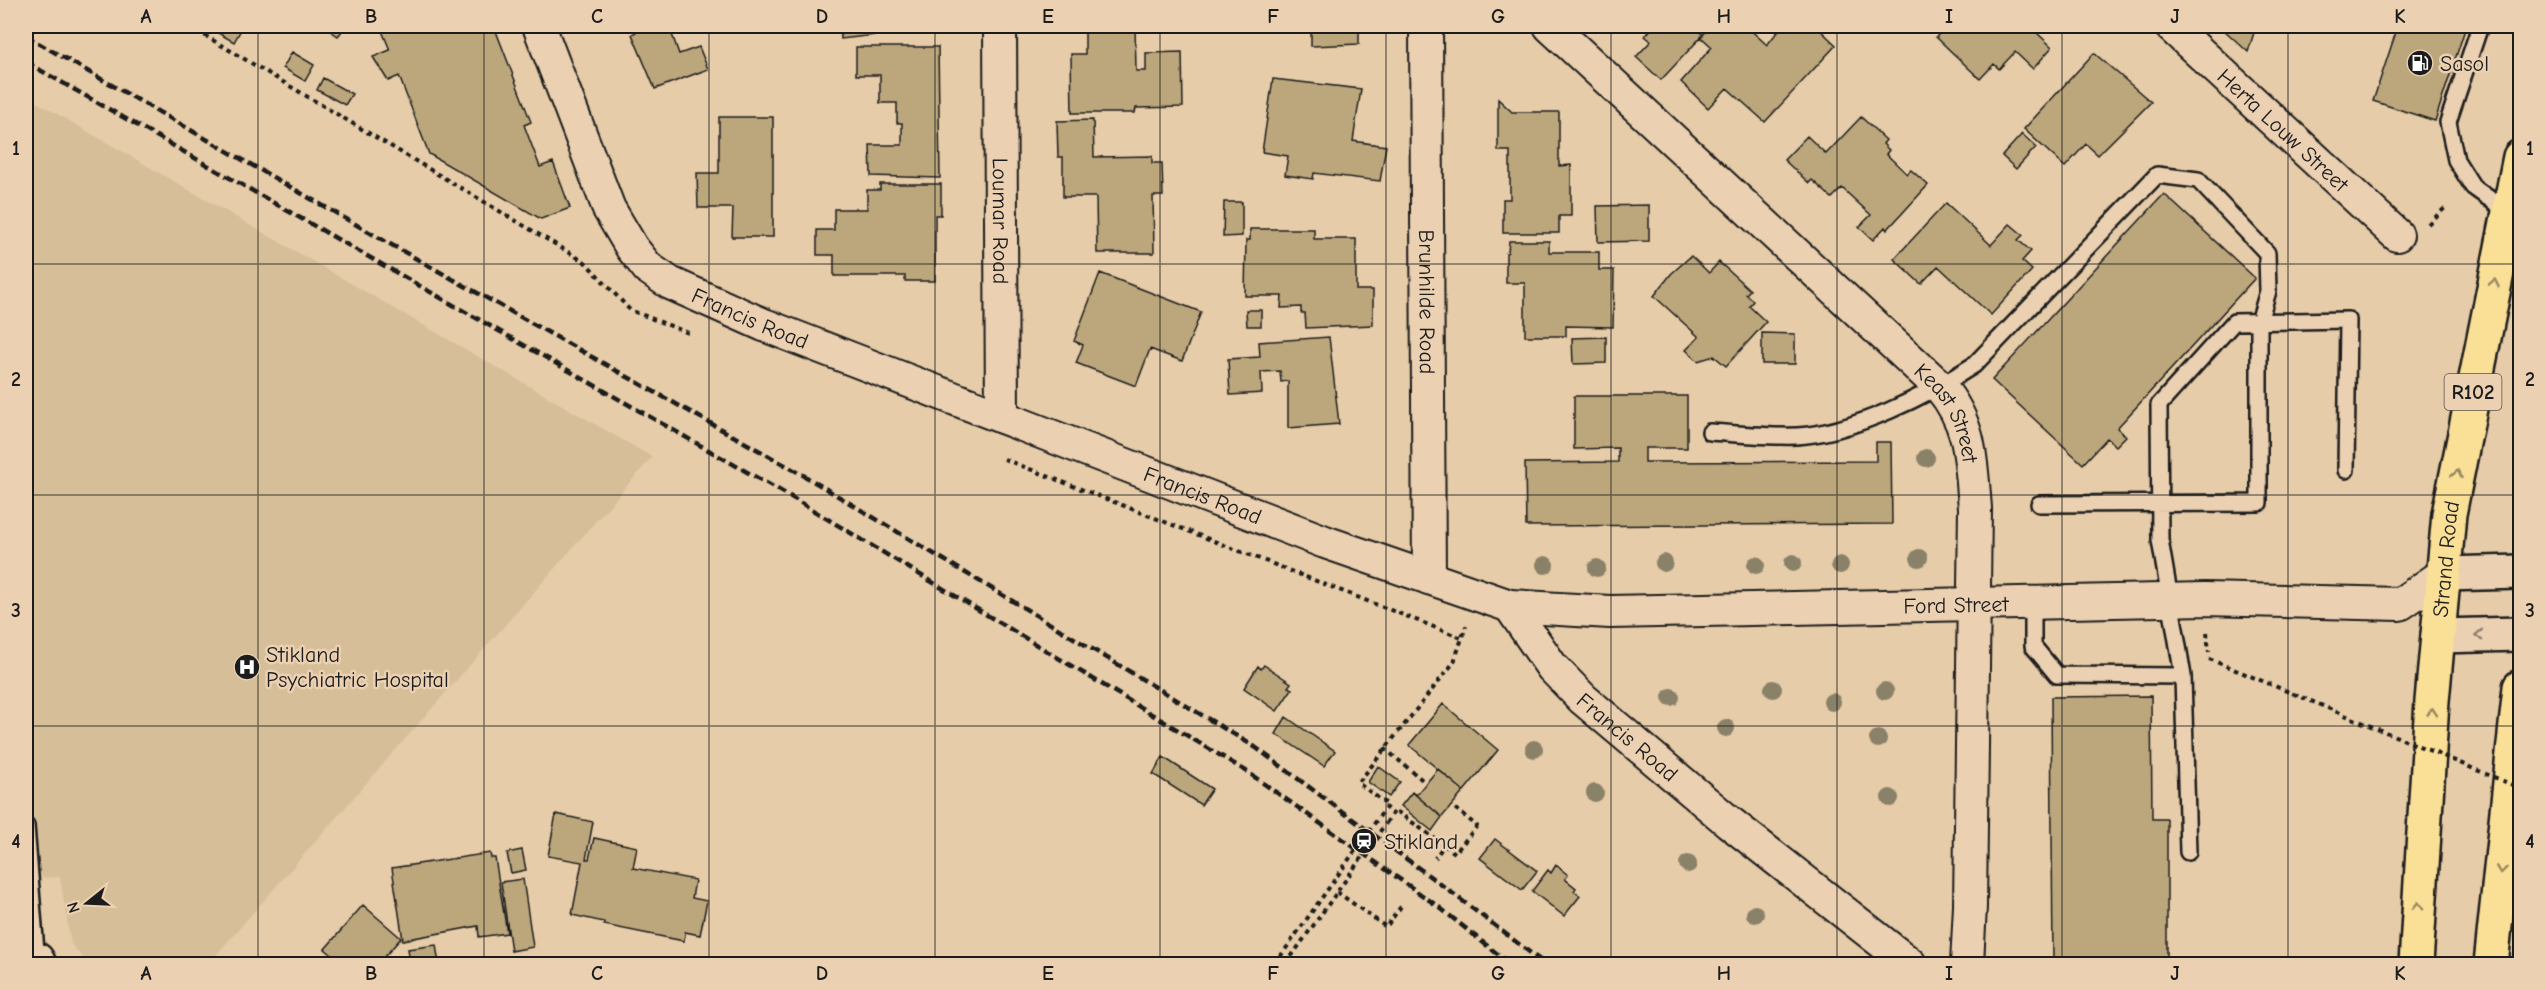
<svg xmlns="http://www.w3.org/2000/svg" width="2546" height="990" viewBox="0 0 2546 990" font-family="'Comic Neue',sans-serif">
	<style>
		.built { fill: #d5be98 }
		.building { fill: #bca77d; stroke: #1c1c1c; stroke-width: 1.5 }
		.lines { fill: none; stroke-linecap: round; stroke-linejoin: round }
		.lane-casing { stroke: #1c1c1c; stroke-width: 20 }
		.street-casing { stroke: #1c1c1c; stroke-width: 36 }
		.secondary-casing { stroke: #1c1c1c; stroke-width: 38 }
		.primary-casing { stroke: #1c1c1c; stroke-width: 38 }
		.path { stroke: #1c1c1c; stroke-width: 4; stroke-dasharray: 4.5 4.5; stroke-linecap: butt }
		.lane { stroke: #ebd0b2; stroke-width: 15 }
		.street { stroke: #ebd0b2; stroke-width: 32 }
		.secondary { stroke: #ebd0b2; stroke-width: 33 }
		.primary { stroke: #fadf96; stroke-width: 33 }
		.rail { stroke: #1c1c1c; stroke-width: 4.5; stroke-dasharray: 9 4.5; stroke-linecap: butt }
		.path-bridge { stroke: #1c1c1c; stroke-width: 4; stroke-dasharray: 4.5 4.5; stroke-linecap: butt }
		.tree { fill: #8a8169 }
		.oneway { stroke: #96875f }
		.oneway2 { stroke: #8e7f6e }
		.grid { fill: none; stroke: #1c1c1c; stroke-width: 1.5; stroke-opacity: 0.55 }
		.labels { text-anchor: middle; stroke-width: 5; stroke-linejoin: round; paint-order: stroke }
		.shield { fill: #ebd0b2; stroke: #5a5249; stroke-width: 1.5 }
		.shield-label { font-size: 21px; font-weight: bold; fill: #1c1c1c }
		.poi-label { font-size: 22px; fill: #1c1c1c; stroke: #ebd0b2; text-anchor: start }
		.street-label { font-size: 22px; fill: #1c1c1c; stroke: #ebd0b2 }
		.neatline { fill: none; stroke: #1c1c1c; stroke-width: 2 }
		.grid-label { font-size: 20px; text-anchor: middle; font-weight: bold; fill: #1c1c1c }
	</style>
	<rect width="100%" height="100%" fill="#e6cca8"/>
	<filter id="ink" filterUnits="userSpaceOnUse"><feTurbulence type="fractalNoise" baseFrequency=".0167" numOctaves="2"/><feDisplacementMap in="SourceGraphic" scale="12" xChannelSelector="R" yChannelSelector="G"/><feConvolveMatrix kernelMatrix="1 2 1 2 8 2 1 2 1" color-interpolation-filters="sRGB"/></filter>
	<g filter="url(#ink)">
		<path class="built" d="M26 96 652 457 208 964H88L71 944 60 877 26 878Z"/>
		<path class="building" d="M213 26H243L234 42 211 29Z
			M323 26H346L338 36Z
			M380 26H494L531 122 524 125 540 167 553 162 570 208 541 219 429 154 399 76 388 81 373 57 390 50Z
			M633 26H671H669L679 54 699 47 708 69 655 89 632 34 636 32Z
			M840 26H926L927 29 841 39Z
			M1085 26H1135L1136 71H1146V53L1182 52 1183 107 1136 108 1135 113H1072L1071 54H1085Z
			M1311 26H1359V44L1311 46Z
			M1654 26H1699L1696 28 1703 35 1661 80 1636 57 1651 41 1645 36Z
			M1711 26H1746L1767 45 1782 26H1816L1836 45 1765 122 1727 88 1708 108 1681 82 1712 47 1701 37Z
			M1947 26H2042L2036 32 2052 47 2033 69 2015 52 1999 69 1994 64 1980 79 1936 37Z
			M2225 26H2256L2248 52 2223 29Z
			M2398 26H2466L2435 121 2373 101Z
			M856 47H938L940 178 871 176 870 145H902V123H897V103H880V75H856Z
			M292 52 314 65 305 81 283 68Z
			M2094 53 2151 102 2098 155 2086 144 2065 167 2024 129Z
			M323 78 352 94 345 105 317 90Z
			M1273 79 1361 89 1353 141 1386 146 1380 181 1314 173 1313 179 1285 175 1288 156 1262 152Z
			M1498 99 1512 112H1559V166L1571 165V216H1559V233H1503V199H1510V151H1498Z
			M719 117H773V237H732L733 208H698L697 173H719Z
			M1861 117 1886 140 1883 144 1889 150 1886 154 1907 174 1911 170 1928 185 1887 230 1885 227 1873 240 1859 227 1871 215 1842 188 1832 198 1812 180 1809 183 1784 160 1807 136 1826 154Z
			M1093 120 1094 157 1152 156V163H1162L1163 196H1153L1154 253H1097L1096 197H1063V157H1058L1057 121Z
			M2022 134 2036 147 2016 169 2002 156Z
			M880 184H941V215H935V281H905V276H834V255H817V230H834V209H867V190H880Z
			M2164 194 2255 278 2117 428 2126 436 2116 446 2107 438 2083 464 1992 380Z
			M1224 202H1242V236L1223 237Z
			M1946 203 1991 245 2010 224 2023 235 2018 240 2031 251 2022 261 2032 270 1991 315 1938 266 1921 284 1894 259Z
			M1649 205V241L1598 242 1597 206Z
			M1250 229H1314V239H1356V290H1373V325L1306 328 1305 313H1301V307L1281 308 1282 296H1245L1246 240H1250Z
			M1509 241H1549V252H1599V270H1614L1613 327 1566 326V336H1525V283H1506V253L1508 252Z
			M1691 256 1709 273 1719 262 1750 290 1746 294 1753 301 1749 306 1766 322 1726 366 1714 356 1698 361 1686 350 1699 337 1654 296 1671 274Z
			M1100 273 1201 312 1182 361 1150 349 1136 386 1076 363 1083 345 1074 341Z
			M1246 310H1261V326H1247Z
			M1762 333 1795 334V364H1762Z
			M1329 337 1339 424 1288 428V381L1281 382 1280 371 1261 372 1262 393 1230 395 1228 359 1260 357 1259 342Z
			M1606 337V363L1573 364 1572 338Z
			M1574 396H1687V448H1645V462L1876 461V442H1891L1892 524 1526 526 1525 463 1618 462V448L1574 449Z
			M1264 665 1291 683 1288 687 1292 689 1277 711 1244 688 1258 666 1261 669Z
			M2151 696 2152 819H2167V964H2053L2051 697Z
			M1443 704 1498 750 1464 791 1409 745Z
			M1286 717 1335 751 1324 766 1276 734Z
			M1163 757 1212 789 1201 805 1153 774Z
			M1378 766 1400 782 1389 797 1368 782Z
			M1438 769 1464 791 1442 817 1416 795Z
			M1412 792 1442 817 1432 831 1401 806Z
			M556 814 593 822 586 859H589L594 838 637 847 633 868 695 880 692 898 707 901 700 935 685 932 684 941 604 925V922L572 915 582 862 548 856Z
			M1495 839 1537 871 1522 890 1480 858Z
			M522 850 526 870 511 873 507 853Z
			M490 853 491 858H495L507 933 479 937 478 926 403 940 392 868Z
			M1556 865 1568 875 1565 879 1576 888 1574 891 1580 896 1564 916 1532 891 1548 870 1551 873Z
			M523 879 533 947 511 951 501 882Z
			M363 905 401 938 378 964H343L325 949Z
			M436 945 439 964H410L408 949Z"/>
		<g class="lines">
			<g class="lane-casing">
				<path id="lane" d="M2480 26 2448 122 2456 160 2473 187 2508 212
					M1710 432C1739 434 1768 437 1797 436 1853 433 1928 395 1974 365L2157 175 2198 180 2267 253 2268 291 2259 322V503L2039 504
					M2033 603V646L2057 675 2183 676
					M26 826 37 964
					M2188 852 2183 676 2160 540 2159 405 2234 322 2348 320 2346 470"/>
			</g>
			<g class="street-casing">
				<g id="street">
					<path id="s1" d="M539 26 609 209 632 248 648 268 670 283 764 325 1201 494 1325 542 1510 606 1610 612 2205 599 2400 604 2444 574"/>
					<path id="s2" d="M1000 26 1002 417"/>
					<path id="s3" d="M1426 26 1429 578"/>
					<path id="s4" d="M1550 26 1940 387C1972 425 1971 461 1975 508L1970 906 1967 964"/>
					<path id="s5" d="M2171 26 2397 235"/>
					<path id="s6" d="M1510 606 1552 667 1583 699 1729 822 1910 964"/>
				</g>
			</g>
			<g class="secondary-casing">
				<path id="secondary" d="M2444 574 2520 572
					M2438 636 2520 634
					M37 960 39 964"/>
			</g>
			<g class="primary-casing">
				<g id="primary">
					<path id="s7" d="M2416 964 2432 701 2449 514 2520 157"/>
					<path d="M2491 964 2520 687"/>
				</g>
			</g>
			<path class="path" d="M189 26 585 262 630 310 691 334
				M2428 224 2445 208
				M1004 459 1462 638
				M2207 632 2209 652
				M2209 659 2294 694
				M1384 748 1426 783
				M1379 817 1388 805 1358 783 1454 662 1466 626
				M1386 823 1395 810 1444 845 1435 858
				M1444 845 1455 853 1477 826 1452 806
				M1337 892 1386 927 1402 905"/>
			<use href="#lane" class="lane"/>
			<use href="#street" class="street"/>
			<use href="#secondary" class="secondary"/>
			<use href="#primary" class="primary"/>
			<path class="rail" d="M26 36 390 244 803 475 1255 747 1447 889 1545 964
				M26 62 791 497 1246 771 1439 907 1510 964"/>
			<path class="path-bridge" d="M2294 694 2520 788
				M1275 964 1379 817
				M1286 964 1386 823"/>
		</g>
		<g class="tree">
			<circle cx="1926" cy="458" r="9"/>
			<circle cx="1919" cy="558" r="9"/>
			<circle cx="1664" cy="563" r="9"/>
			<circle cx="1793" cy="563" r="9"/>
			<circle cx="1545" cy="565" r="9"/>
			<circle cx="1756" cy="565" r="9"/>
			<circle cx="1840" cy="565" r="9"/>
			<circle cx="1597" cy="568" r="9"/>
			<circle cx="1773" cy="689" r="9"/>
			<circle cx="1885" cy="691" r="9"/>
			<circle cx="1671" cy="697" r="9"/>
			<circle cx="1832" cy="702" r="9"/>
			<circle cx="1726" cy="728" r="9"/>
			<circle cx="1878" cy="739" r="9"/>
			<circle cx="1534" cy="749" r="9"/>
			<circle cx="1595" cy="793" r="9"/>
			<circle cx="1890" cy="798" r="9"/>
			<circle cx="1688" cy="864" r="9"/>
			<circle cx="1755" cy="914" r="9"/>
		</g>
		<defs><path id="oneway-chevron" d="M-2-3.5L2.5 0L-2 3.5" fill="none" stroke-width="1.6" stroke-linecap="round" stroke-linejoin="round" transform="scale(1.5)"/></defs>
		<g class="oneway">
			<use href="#oneway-chevron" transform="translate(2494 283) rotate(-79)"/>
			<use href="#oneway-chevron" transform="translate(2457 474) rotate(-79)"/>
			<use href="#oneway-chevron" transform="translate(2432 712) rotate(-86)"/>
			<use href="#oneway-chevron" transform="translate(2501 870) rotate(97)"/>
			<use href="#oneway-chevron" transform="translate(2418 906) rotate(-87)"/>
		</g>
		<use class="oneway2" href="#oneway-chevron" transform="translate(2479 635) rotate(179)"/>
	</g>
	<path class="grid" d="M258 26V964M484 26V964M709 26V964M935 26V964M1160 26V964M1386 26V964M1611 26V964M1837 26V964M2062 26V964M2288 26V964M26 264H2520M26 495H2520M26 726H2520"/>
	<defs>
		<g id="fuel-disc" transform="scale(1.35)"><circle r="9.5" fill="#1c1c1c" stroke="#ebd0b2"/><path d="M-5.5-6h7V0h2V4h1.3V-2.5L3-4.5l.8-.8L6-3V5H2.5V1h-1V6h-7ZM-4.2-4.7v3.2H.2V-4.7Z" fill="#fff"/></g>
		<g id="hospital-disc" transform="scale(1.35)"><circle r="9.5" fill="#1c1c1c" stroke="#ebd0b2"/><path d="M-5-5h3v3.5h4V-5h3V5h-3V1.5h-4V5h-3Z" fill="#fff"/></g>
		<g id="station-disc" transform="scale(1.35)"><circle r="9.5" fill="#1c1c1c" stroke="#ebd0b2"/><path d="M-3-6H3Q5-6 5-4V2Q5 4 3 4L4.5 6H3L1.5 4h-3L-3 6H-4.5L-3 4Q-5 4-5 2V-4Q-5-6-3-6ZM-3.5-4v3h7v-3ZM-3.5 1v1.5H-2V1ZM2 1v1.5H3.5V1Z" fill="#fff"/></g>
	</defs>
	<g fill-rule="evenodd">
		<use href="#fuel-disc" x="2420" y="63"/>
		<use href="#hospital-disc" x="247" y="667"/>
		<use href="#station-disc" x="1364" y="841"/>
	</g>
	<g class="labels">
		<rect class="shield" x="2444.5" y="374" width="57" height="36" rx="4.5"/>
		<g class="shield-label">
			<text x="2473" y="399">R102</text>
		</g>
		<g class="poi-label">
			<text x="2440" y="71">Sasol</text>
			<text x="266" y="662">Stikland<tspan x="266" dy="25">Psychiatric Hospital</tspan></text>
			<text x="1384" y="849">Stikland</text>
		</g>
		<g class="street-label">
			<text dy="8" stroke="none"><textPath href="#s5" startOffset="153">Herta Louw Street</textPath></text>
			<text dy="8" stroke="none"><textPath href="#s2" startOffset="195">Loumar Road</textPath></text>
			<text dy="8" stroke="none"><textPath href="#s3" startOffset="276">Brunhilde Road</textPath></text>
			<text dy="8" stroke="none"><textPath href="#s1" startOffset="381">Francis Road</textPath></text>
			<text dy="8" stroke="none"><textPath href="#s4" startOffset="558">Keast Street</textPath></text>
			<text dy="8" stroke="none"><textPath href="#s1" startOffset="867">Francis Road</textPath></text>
			<text dy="8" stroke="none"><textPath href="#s7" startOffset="406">Strand Road</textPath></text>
			<text dy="8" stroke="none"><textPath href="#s1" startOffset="1640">Ford Street</textPath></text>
			<text dy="8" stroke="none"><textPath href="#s6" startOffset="177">Francis Road</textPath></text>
		</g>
	</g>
	<rect width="2546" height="990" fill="none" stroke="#ebd0b2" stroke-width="66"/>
	<g transform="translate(87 903) rotate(252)" stroke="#ebd0b2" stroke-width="4.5" paint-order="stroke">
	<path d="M0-4.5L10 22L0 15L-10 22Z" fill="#1c1c1c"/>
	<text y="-9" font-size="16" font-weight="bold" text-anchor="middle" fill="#1c1c1c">N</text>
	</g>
	<rect x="33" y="33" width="2480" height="924" class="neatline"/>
	<g class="grid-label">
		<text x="146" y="23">A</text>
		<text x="371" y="23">B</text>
		<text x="597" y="23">C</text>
		<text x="822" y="23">D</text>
		<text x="1048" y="23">E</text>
		<text x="1273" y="23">F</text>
		<text x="1498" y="23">G</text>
		<text x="1724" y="23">H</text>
		<text x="1949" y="23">I</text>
		<text x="2175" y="23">J</text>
		<text x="2400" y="23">K</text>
		<text x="16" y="155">1</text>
		<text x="2530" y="155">1</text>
		<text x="16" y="386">2</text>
		<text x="2530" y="386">2</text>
		<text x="16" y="617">3</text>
		<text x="2530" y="617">3</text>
		<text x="16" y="848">4</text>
		<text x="2530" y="848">4</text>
		<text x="146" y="980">A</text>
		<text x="371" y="980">B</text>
		<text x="597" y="980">C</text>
		<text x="822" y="980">D</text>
		<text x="1048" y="980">E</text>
		<text x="1273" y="980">F</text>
		<text x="1498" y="980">G</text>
		<text x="1724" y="980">H</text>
		<text x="1949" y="980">I</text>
		<text x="2175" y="980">J</text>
		<text x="2400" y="980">K</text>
	</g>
</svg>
